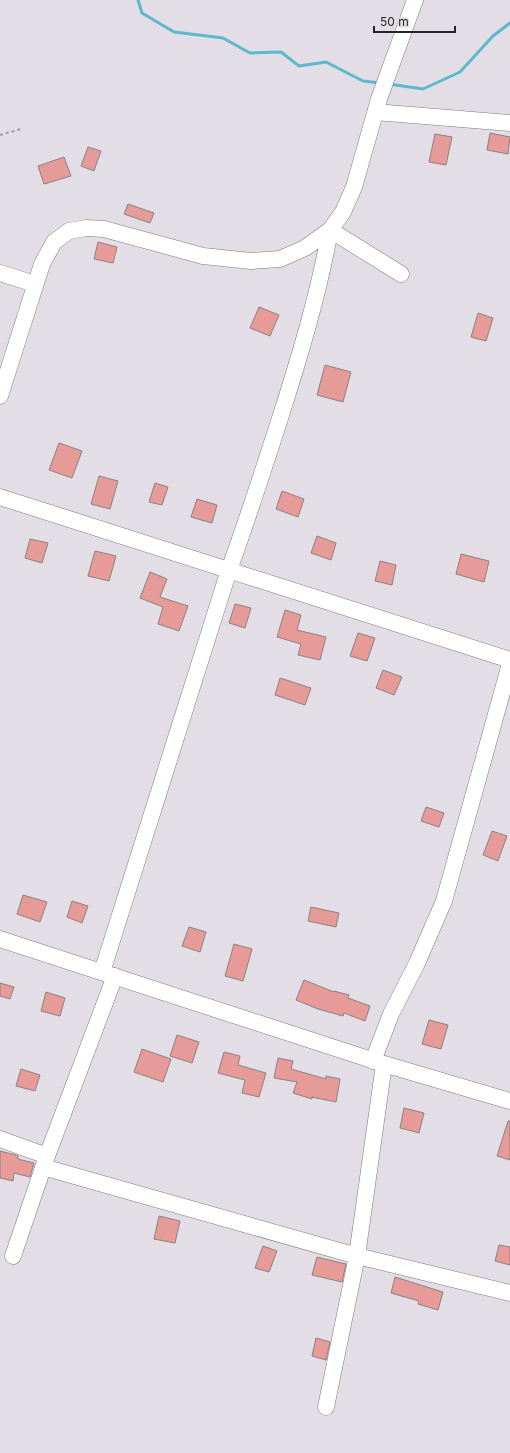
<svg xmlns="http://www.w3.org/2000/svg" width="510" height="1453" viewBox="0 0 510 1453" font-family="Inter,sans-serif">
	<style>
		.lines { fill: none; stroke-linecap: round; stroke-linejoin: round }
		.stream { stroke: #5cb9cb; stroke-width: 3 }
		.building { fill: #e79b98; stroke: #8a8181 }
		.minor-casing { stroke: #7e7a80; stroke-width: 17 }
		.path { stroke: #9d9a9f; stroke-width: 2; stroke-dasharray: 3 3; stroke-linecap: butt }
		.minor { stroke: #fff; stroke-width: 16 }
	</style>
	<rect width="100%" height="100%" fill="#e3dee5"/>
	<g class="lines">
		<path class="stream" d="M138 0 142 13 174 32 223 38 250 53 281 52 299 66 326 62 363 81 380 83
			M389 84 423 89 460 72 493 36 510 23"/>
	</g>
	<path class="building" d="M490 133 510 137 508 154 487 150Z
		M435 134 452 137 446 165 429 162Z
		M88 147 101 151 94 171 81 166Z
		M64 157 71 176 44 184 38 166Z
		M128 204 154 213 150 223 124 214Z
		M98 242 117 247 113 263 94 259Z
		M259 307 279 315 270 336 250 328Z
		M478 313 493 318 486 341 471 337Z
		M325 365 351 372 343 402 317 395Z
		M59 443 82 451 72 478 49 470Z
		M99 476 118 481 110 509 91 504Z
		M155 483 168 487 162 505 149 502Z
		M282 491 304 499 298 517 276 509Z
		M197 499 217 505 212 523 191 517Z
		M317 536 336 543 331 560 311 553Z
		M30 539 48 543 42 563 25 558Z
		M95 551 116 556 109 581 88 576Z
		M461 554 489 561 484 582 456 574Z
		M380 561 396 565 392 585 375 581Z
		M150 572 167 579 160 597 188 606 179 631 158 624 163 607 140 598Z
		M235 604 251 608 245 628 229 623Z
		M285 610 301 615 297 630 326 637 320 660 298 655 301 644 277 637Z
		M358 633 375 638 367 661 350 656Z
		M383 670 402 677 394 695 376 688Z
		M280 678 311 688 305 705 275 695Z
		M426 807 444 813 439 827 421 821Z
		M492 831 507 836 498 861 483 855Z
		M23 895 47 902 40 922 17 914Z
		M72 901 88 906 82 923 67 917Z
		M311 907 339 913 336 927 308 921Z
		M189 927 206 932 200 952 182 946Z
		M234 944 252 949 243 981 225 976Z
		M304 980 334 992V991L349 995 348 998 370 1006 365 1021 344 1013 343 1016 318 1009 296 1000Z
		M0 983 14 987 10 999 0 996Z
		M46 992 65 998 60 1016 41 1011Z
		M429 1020 448 1025 441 1049 422 1044Z
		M177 1035 199 1042 192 1063 170 1056Z
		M142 1049 171 1059 163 1082 134 1072Z
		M224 1052 240 1056 238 1065 266 1073 259 1097 242 1093 245 1080 218 1073Z
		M278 1058 293 1061 291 1069 326 1079V1076L340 1079 336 1102 312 1097V1099L293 1093 297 1082 274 1078Z
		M21 1069 40 1075 35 1091 16 1086Z
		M404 1108 424 1113 419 1133 400 1128Z
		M508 1121H510V1160L497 1156Z
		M0 1151 16 1155 18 1156V1159L34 1163 30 1177 14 1173 13 1181 0 1178Z
		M159 1216 180 1221 175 1243 154 1239Z
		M499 1245 510 1247V1265L495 1261Z
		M263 1246 277 1251 269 1272 255 1268Z
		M317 1257 346 1264 342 1282 312 1275Z
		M395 1277 443 1292 438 1310 418 1304 419 1301 391 1293Z
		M316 1338 330 1342 326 1360 312 1356Z"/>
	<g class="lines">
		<g class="minor-casing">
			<path id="minor" d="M375 112 510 123
				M0 273 35 284
				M0 396 42 264 54 242 69 231 86 228 104 229 203 256 251 261 280 259 305 248 330 230 343 212 354 187 379 99 415 0
				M0 497 510 660
				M0 939 384 1064 510 1101
				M102 972 229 570C248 518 265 465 282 412 301 352 319 292 330 230L401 274
				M373 1061 391 1014 417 963 444 901 510 664
				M0 1139 47 1156
				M43 1167 357 1256 510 1293
				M13 1256 47 1156 115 976
				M326 1407 357 1256 384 1064"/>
		</g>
		<path class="path" d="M0 135 21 129"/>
		<use href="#minor" class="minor"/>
	</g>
	<path d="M374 26v6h81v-6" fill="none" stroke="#242325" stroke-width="2"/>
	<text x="380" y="26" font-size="12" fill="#242325" stroke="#e3dee5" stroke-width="3" paint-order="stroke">50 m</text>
</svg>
